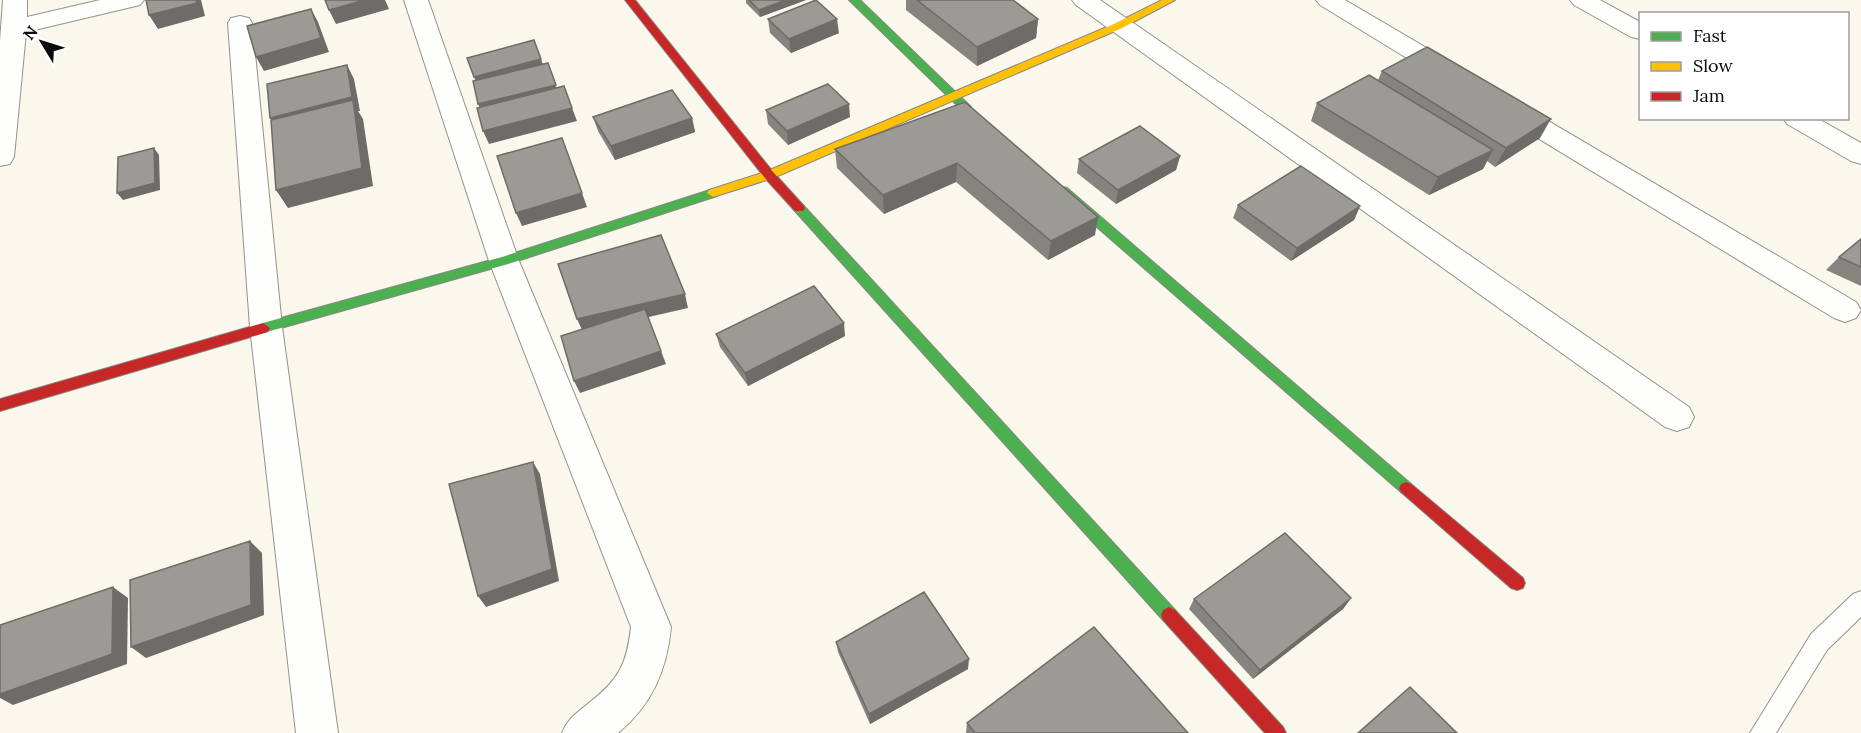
<svg xmlns="http://www.w3.org/2000/svg" width="1861" height="733" viewBox="0 0 1861 733" font-family="Lora,serif">
	<style>
		.lines { fill: none; stroke-linecap: round; stroke-linejoin: round }
		.lane-casing { stroke: #93928d; stroke-width: 2 }
		.street-casing { stroke: #93928d; stroke-width: 2 }
		.fast-casing { stroke: #898883; stroke-width: 2 }
		.slow-casing { stroke: #898883; stroke-width: 2 }
		.jam-casing { stroke: #898883; stroke-width: 2 }
		.lane { fill: #fefefc; fill-rule: evenodd }
		.street { fill: #fefefc; fill-rule: evenodd }
		.fast { fill: #4caf50; fill-rule: evenodd }
		.slow { fill: #ffc107; fill-rule: evenodd }
		.jam { fill: #c62828; fill-rule: evenodd }
		.wall { fill: #86847f }
		.shaded-wall { fill: #6d6c68 }
		.building { fill: #9c9a94; stroke: #6d6c68; stroke-width: 1.5 }
	</style>
	<rect width="100%" height="100%" fill="#faf8ed"/>
	<g class="lines">
		<g class="lane-casing">
			<path id="lane" d="M1861 591V617L1827 650 1776 733H1750L1811 634 1853 594Z"/>
		</g>
		<g class="street-casing">
			<path id="street" d="M3 0H27V17L100 0H144L140 5 26 32 14 157 10 164 0 166V41Z
				M404 0H428L519 261 671 627C667 670 652 705 618 733H562C568 718 577 713 590 702 619 680 627 663 631 627L489 261Z
				M1072 0H1100L1689 407 1694 417 1689 427 1677 431 1665 427 1076 5Z
				M1316 0H1345L1464 70 1468 76 1464 82 1455 84 1446 82 1320 5Z
				M1570 0H1600L1640 22V39L1631 37 1574 5Z
				M240 16 249 18 252 23 282 327 338 733H296L250 327 228 23 231 18Z
				M1507 100 1516 102 1856 302 1861 310 1856 318 1845 322 1834 318 1498 114 1494 108 1498 102Z
				M1783 118H1817L1861 143V164L1851 161 1787 124Z"/>
		</g>
		<g class="fast-casing">
			<path id="fast" d="M849 0H860L971 107V111H963Z
				M1063 187 1067 188 1411 484 1413 488 1411 492 1406 494 1401 492 1059 194 1057 191 1059 188Z
				M713 189 717 190 719 193 717 196 508 264 263 333 256 328 263 323 502 257Z
				M799 204 803 205 1175 610 1177 615 1175 620 1169 623 1163 620 795 211 793 208Z"/>
		</g>
		<g class="slow-casing">
			<path id="slow" d="M1162 0H1175L1122 28 773 178 713 197 707 193 709 190 765 172 1114 24Z"/>
		</g>
		<g class="jam-casing">
			<path id="jam" d="M625 0H635L773 172 803 205 805 208 803 211H795L765 178Z
				M263 323 270 328 268 332 0 411V399Z
				M1406 482 1411 484 1523 578 1525 583 1523 588 1517 590 1511 588 1401 492 1399 488 1401 484Z
				M1169 607 1175 610 1283 727 1286 733H1265L1163 620 1161 615 1163 610Z"/>
		</g>
		<use href="#lane" class="lane"/>
		<use href="#street" class="street"/>
		<use href="#fast" class="fast"/>
		<use href="#slow" class="slow"/>
		<use href="#jam" class="jam"/>
	</g>
	<path class="wall" d="M746 0H806L760 17 746 3Z
		M906 0H1013L1038 19 1036 38 977 66 906 10Z
		M768 19 839 33 791 53 770 33Z
		M1382 71 1540 138 1495 167 1487 161 1483 169 1429 195 1311 121 1317 103 1378 80Z
		M965 102 1095 235 1048 260 956 182 884 214 837 168 835 149Z
		M766 110 850 117 788 145 768 124Z
		M593 117 692 118 695 132 615 160 598 131Z
		M1180 156 1176 170 1116 204 1077 173 1079 159Z
		M1238 205 1360 206 1354 220 1291 261 1233 218Z
		M1861 239V286L1826 270 1839 257Z
		M716 334 845 336 748 386 720 347Z
		M1351 598 1343 609 1253 679 1189 609 1194 599Z
		M836 642 968 669 870 724 838 652Z
		M967 723 1188 733H966Z"/>
	<path class="shaded-wall" d="M196 0H201L205 16 158 29 149 15Z
		M365 0H385L389 9 336 24 329 10Z
		M786 0H806L760 17 759 10Z
		M311 9 318 22 329 52 264 71 256 57Z
		M837 19 839 33 791 53 789 39Z
		M1038 19 1036 38 977 66V47Z
		M541 59 546 73 480 91 474 77Z
		M548 63 560 99 484 117 478 104Z
		M347 65 354 79 360 111H358L363 119 373 186 288 208 276 190 279 131 270 118Z
		M849 104 850 117 788 145 787 131Z
		M572 108 577 121 489 144 483 131Z
		M692 118 695 132 615 160 611 146Z
		M1551 119 1540 138 1495 167 1506 148Z
		M154 148 159 155 160 190 123 200 117 193Z
		M1493 150 1483 169 1429 195 1438 177Z
		M1180 156 1176 170 1116 204 1118 190Z
		M957 163 956 182 884 214 883 195Z
		M582 193 587 207 522 226 516 213Z
		M1360 206 1354 220 1291 261 1297 248Z
		M1098 217 1095 235 1048 260 1051 241Z
		M685 294 688 308 583 332 577 319Z
		M844 323 845 336 748 386 745 373Z
		M661 351 666 364 580 393 574 381Z
		M533 462 540 474 559 581 486 607 478 596Z
		M250 541 262 553 264 615 146 658 131 647Z
		M113 587 128 598 127 664 13 705 0 698V694Z
		M1351 598 1343 609 1253 679 1260 670Z
		M969 659 968 669 870 724 869 714Z"/>
	<path class="building" d="M146 0H196L197 3 149 15Z
		M325 0H365L329 10Z
		M749 0H786L759 10Z
		M816 0 837 19 789 39 768 19Z
		M917 0H1013L1038 19 977 47Z
		M311 9 321 38 256 57 247 26Z
		M534 40 541 59 474 77 467 58Z
		M1427 47 1551 119 1506 148 1382 71Z
		M548 63 556 85 478 104 473 81Z
		M347 65 352 97 270 118 267 84Z
		M1369 75 1493 150 1438 177 1317 103Z
		M828 84 849 104 787 131 766 110Z
		M564 86 572 108 483 131 477 108Z
		M672 90 692 118 611 146 593 117Z
		M353 100 362 168 276 190 271 120Z
		M965 102 1098 217 1051 241 957 163 883 195 835 149Z
		M1140 126 1180 156 1118 190 1079 159Z
		M562 138 582 193 516 213 497 156Z
		M154 148 155 183 117 193 118 157Z
		M1301 166 1360 206 1297 248 1238 205Z
		M661 235 685 294 577 319 558 264Z
		M1861 239V267L1839 257Z
		M814 286 844 323 745 373 716 334Z
		M645 309 661 351 574 381 561 336Z
		M533 462 552 569 478 596 449 484Z
		M1285 533 1351 598 1260 670 1194 599Z
		M250 541 251 605 131 647 130 580Z
		M113 587 112 654 0 694V625Z
		M924 592 969 659 869 714 836 642Z
		M1094 627 1188 733H975L967 723Z
		M1410 687 1457 733H1358Z"/>
	<rect x="1639" y="12" width="210" height="108" fill="#ffffff" stroke="#9d9d9d" stroke-width="1.5"/>
	<rect x="1651" y="32" width="30" height="9" fill="#4caf50" stroke="#9d9d9d" stroke-width="1.5"/>
	<text x="1693" y="42" font-size="18" fill="#0b0b0b">Fast</text>
	<rect x="1651" y="62" width="30" height="9" fill="#ffc107" stroke="#9d9d9d" stroke-width="1.5"/>
	<text x="1693" y="72" font-size="18" fill="#0b0b0b">Slow</text>
	<rect x="1651" y="92" width="30" height="9" fill="#c62828" stroke="#9d9d9d" stroke-width="1.5"/>
	<text x="1693" y="102" font-size="18" fill="#0b0b0b">Jam</text>
	<g transform="translate(42 42) rotate(308)" stroke="#ffffff" stroke-width="4.5" paint-order="stroke">
	<path d="M0-4.5L10 22L0 15L-10 22Z" fill="#0b0b0b"/>
	<text y="-9" font-size="16" font-weight="bold" text-anchor="middle" fill="#0b0b0b">N</text>
	</g>
</svg>
